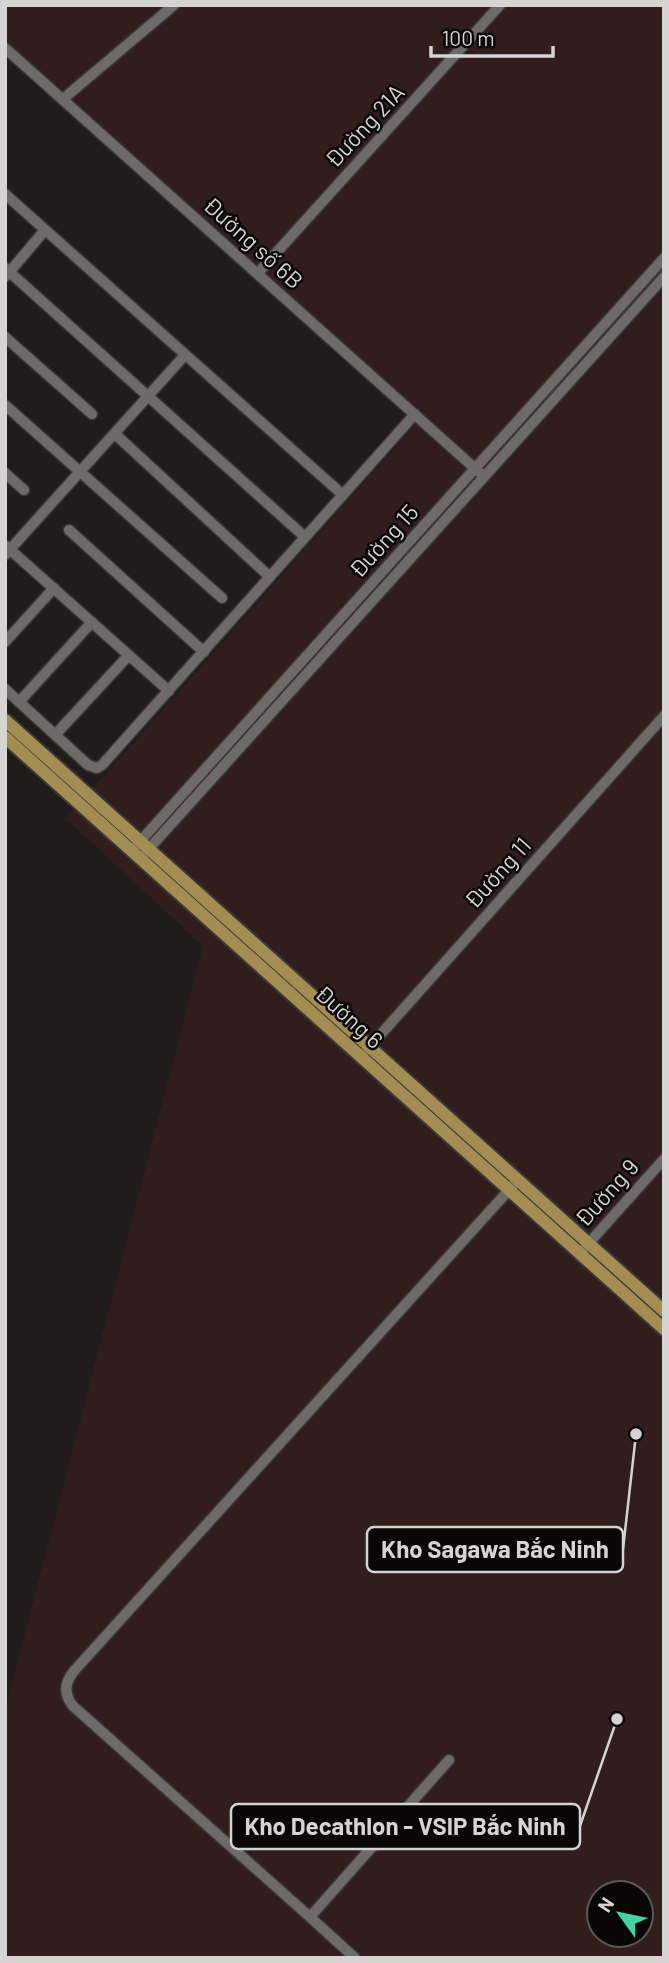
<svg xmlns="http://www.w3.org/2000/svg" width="669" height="1963" viewBox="0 0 669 1963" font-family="Barlow,sans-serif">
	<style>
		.industrial { fill: #311e1c; fill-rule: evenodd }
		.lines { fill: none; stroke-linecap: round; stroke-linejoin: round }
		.minor-casing { stroke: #393837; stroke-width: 13 }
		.major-casing { stroke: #393837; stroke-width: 16 }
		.minor { stroke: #6d6a68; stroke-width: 10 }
		.major { stroke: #a48d52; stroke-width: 12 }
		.labels { text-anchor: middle; stroke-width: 5; stroke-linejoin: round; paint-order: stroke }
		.street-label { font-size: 23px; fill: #d6d4d3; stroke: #080706 }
		.leader { fill: none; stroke: #d6d4d3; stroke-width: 2.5 }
		.callout-dot { fill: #d6d4d3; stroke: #080706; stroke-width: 2.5 }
		.callout { fill: #080706; stroke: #d6d4d3; stroke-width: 2.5 }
		.callout-label { font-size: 24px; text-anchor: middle; font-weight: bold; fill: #d6d4d3 }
	</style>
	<rect width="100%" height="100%" fill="#1f1c1a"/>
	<path class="industrial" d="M5 5H664V1958H5V1711L203 946 66 819 421 418 5 44ZM599 1893H641V1935H599Z"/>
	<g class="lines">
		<g class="minor-casing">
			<path id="minor" d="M5 48 479 472
				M63 99 174 5
				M5 194 343 495
				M5 268 305 537
				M258 273 500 5
				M6 276 45 230
				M5 337 92 414
				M5 405 222 598
				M115 434 270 577
				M5 473 24 490
				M69 530 204 652
				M6 546 169 691
				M5 555 185 355
				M5 642 54 588
				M5 689 88 765 97 768 102 765 415 414
				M19 702 92 622
				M55 735 129 655
				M136 846 664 258
				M146 852 664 277
				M366 1051 664 716
				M580 1253 664 1159
				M310 1917 73 1706C63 1694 65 1682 74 1671L518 1180
				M355 1958 310 1917 449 1760"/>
		</g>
		<g class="major-casing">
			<path id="major" d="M5 720 664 1311
				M5 737 664 1329"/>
		</g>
		<use href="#minor" class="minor"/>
		<use href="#major" class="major"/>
	</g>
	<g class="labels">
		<g class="street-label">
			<text transform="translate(365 126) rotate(-47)" y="8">Đường 21A</text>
			<text transform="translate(253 243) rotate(42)" y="8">Đường số 6B</text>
			<text transform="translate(384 541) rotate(-48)" y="8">Đường 15</text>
			<text transform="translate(498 873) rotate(-48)" y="8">Đường 11</text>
			<text transform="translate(349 1017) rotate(42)" y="8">Đường 6</text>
			<text transform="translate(607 1193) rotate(-48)" y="8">Đường 9</text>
		</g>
	</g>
	<path class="leader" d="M636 1434L623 1549M617 1719L580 1826"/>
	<g class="callout-dot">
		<circle cx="636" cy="1434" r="7"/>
		<circle cx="617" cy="1719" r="7"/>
	</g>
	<g class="callout">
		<rect x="367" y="1527" width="256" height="45" rx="7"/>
		<rect x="231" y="1804" width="349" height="45" rx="7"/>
	</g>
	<g class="callout-label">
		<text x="495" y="1558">Kho Sagawa Bắc Ninh</text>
		<text x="405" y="1835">Kho Decathlon - VSIP Bắc Ninh</text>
	</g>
	<rect width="669" height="1963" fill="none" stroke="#d6d4d3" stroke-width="14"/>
	<g transform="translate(620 1914) rotate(303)"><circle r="33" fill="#080706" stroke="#5a5958" stroke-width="2"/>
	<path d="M0-5L12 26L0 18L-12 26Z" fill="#40d4a2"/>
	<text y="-10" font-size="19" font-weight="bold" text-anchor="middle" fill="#d6d4d3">N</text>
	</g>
	<path d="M431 46v10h122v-10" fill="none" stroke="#d6d4d3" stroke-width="3.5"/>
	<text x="442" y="46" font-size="21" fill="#d6d4d3" stroke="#080706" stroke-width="5" paint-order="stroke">100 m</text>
</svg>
